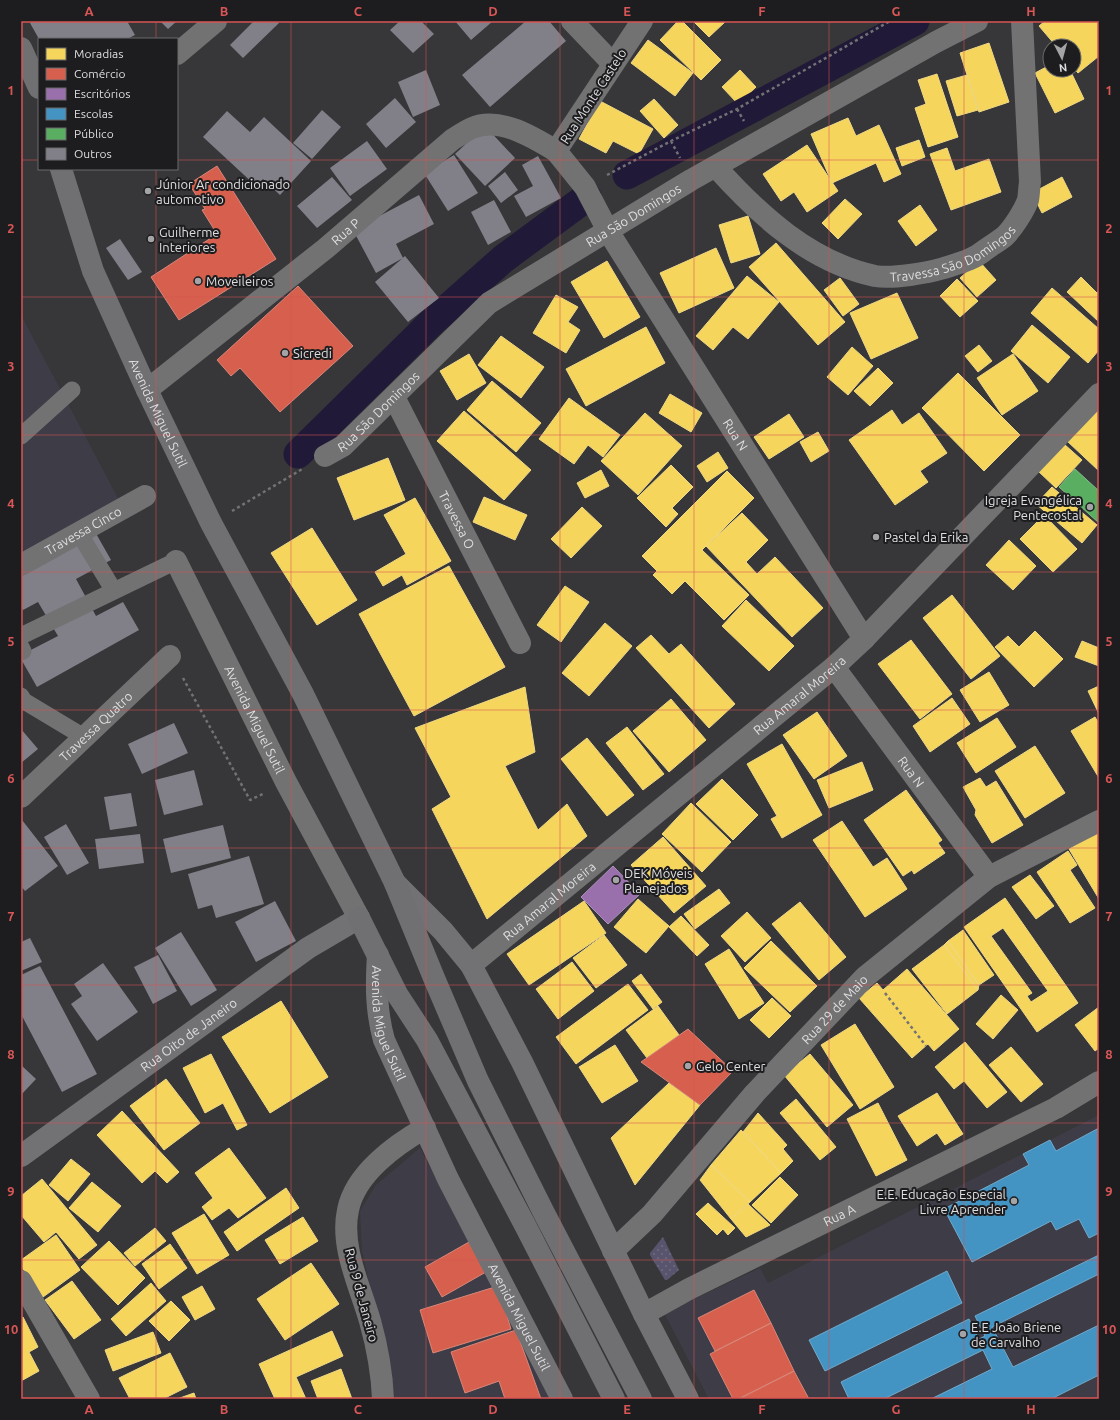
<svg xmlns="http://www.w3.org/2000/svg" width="1120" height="1420" viewBox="0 0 1120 1420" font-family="Ubuntu,sans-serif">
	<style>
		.built { fill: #3e3d47 }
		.grass { fill: url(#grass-dots) }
		.homes { fill: #f6d55c; stroke: #efd884; fill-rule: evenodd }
		.shops { fill: #d6604d; stroke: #d9867a }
		.offices { fill: #9970ab; stroke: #ae91bc }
		.schools { fill: #4393c3; stroke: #72aacc }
		.public { fill: #5aae61; stroke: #82bd88 }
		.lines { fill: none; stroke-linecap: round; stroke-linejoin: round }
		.canal { stroke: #211938; stroke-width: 29 }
		.building { fill: #818089 }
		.path { stroke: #727274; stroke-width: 2.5; stroke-dasharray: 3 3; stroke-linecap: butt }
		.service { stroke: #727273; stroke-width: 17 }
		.minor { stroke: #727273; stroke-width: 22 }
		.primary { stroke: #727274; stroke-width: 22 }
		.trunk { stroke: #707072; stroke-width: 22 }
		.grid { fill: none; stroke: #d85656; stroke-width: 1; stroke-opacity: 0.55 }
		.poi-dot { fill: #a4a4a7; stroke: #1d1d1f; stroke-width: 1.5 }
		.labels { text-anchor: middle; stroke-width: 4; stroke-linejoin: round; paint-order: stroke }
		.street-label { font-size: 13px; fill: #dfdfe2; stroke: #1d1d1f }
		.poi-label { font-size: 13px; fill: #dfdfe2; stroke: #1d1d1f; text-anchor: start }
		.neatline { fill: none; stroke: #d85656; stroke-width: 1.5 }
		.grid-label { font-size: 13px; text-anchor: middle; font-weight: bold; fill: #d85656 }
	</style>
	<defs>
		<pattern id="grass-dots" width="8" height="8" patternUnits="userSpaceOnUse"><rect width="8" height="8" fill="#59546d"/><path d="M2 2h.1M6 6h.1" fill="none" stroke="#706c82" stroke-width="1.8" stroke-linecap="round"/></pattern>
	</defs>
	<rect width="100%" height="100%" fill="#373639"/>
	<path class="built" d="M21 315 120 502 21 555Z
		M1099 1115V1399H709L664 1313 760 1268 768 1283Z
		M420 1148 551 1399H395L362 1251 360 1211 376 1185Z"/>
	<path class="grass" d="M663 1237 679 1270 667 1280H665L650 1255V1253Z"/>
	<path class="homes" d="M678 21H682L721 60 701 80 660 40Z
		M693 21H726L709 37Z
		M1045 21H1099V56L1078 73 1074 68V46H1056L1039 26Z
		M648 40 693 73 675 96 631 63Z
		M989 43 1009 102 979 112 960 53Z
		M1050 65V70H1070L1084 99 1055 113 1035 73Z
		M740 70 756 87 738 104 722 87Z
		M937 74 958 137 928 147 915 108 926 104 918 80Z
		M967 75 978 110 957 116 946 81Z
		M654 99 678 125 664 138 640 111Z
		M600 101 653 129 639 154 613 141 606 153 579 139Z
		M848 118 856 136 879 125 901 174 884 182 876 163 832 183 811 134Z
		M919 140 925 157 902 166 896 148Z
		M807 145 838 191 807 212 794 192 781 201 763 174Z
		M947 148 955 171 989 159 1001 192 951 210 930 154Z
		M1062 177 1072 197 1042 213 1032 193Z
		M845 199 862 214 838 239 822 223Z
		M920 205 937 230 916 246 898 221Z
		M748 216 760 254 731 263 719 225Z
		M776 243 845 322 818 345 749 267Z
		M716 248 734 288 679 313 660 273Z
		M607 261 640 317 604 338 571 282Z
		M979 261 996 280 977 297 960 278Z
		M747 276 779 302 748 339 733 327 713 350 696 336Z
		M1081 277 1097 293 1099 290V322L1067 292Z
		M840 278 859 304 843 316 824 290Z
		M957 279 978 301 960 317 940 296Z
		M1052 288 1099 329V350L1088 363 1031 313Z
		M897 293 918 338 871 359 850 313Z
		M556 295 578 307 568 322 580 330 566 353 533 333Z
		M1032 325 1070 357 1048 383 1011 351Z
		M646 327 665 363 586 406 566 369Z
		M501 336 544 367 521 398 478 365Z
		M979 345 992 361 978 372 965 356Z
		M852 347 873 366 848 395 827 377Z
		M469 354 486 383 457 400 440 371Z
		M1013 354 1038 391 1002 415 977 378Z
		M878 368 893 383 870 406 854 391Z
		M958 373 1020 435 984 471 922 408Z
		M492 381 541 423 516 452 467 410Z
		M670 394 702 413 691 432 659 413Z
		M569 398 620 435 603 457 588 445 574 464 539 439Z
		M1099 407V471L1067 441Z
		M892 410 902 425 919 413 947 453 920 471 928 482 895 505 849 440Z
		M464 411 531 470 504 500 437 441Z
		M645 413 682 446 638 495 601 461Z
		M789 414 804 437 769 459 754 437Z
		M818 432 829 451 811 462 800 442Z
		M1064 444 1082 460 1056 488 1038 471Z
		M718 452 728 468 707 482 697 466Z
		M388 458 405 500 354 520 337 478Z
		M671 465 693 487 672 508 678 514 666 527 637 498Z
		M601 470 609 486 585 498 577 483Z
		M727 471 754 498 702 550 749 595 724 620 685 581 672 594 653 575 657 571 642 556Z
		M1052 487 1097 525 1082 543 1036 504Z
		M484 497 527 515 515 540 473 522Z
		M415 498 451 561 407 585 402 575 383 586 375 572 406 554 384 515Z
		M582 507 602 526 571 558 551 539Z
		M742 513 768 540 746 562 757 574 775 557 823 608 792 637 706 546Z
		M1044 515 1077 549 1053 572 1020 539Z
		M312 528 357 600 317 625 271 553Z
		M1009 540 1036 566 1013 590 986 565Z
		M449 566 505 667 414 716 359 614Z
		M565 586 589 602 561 642 537 625Z
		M952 595 1000 656 971 679 923 618Z
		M746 600 794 646 769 671 722 626Z
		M605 623 632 646 589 696 562 673Z
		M1035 631 1063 659 1034 687 995 647 1008 636 1019 647Z
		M651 635 669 654 681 644 735 704 709 728 636 648Z
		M911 640 952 694 920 719 878 664Z
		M1082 641 1099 648V666L1075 657Z
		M989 672 1009 705 980 722 960 690Z
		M1099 686V714L1088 691Z
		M525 687 535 752 505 766 538 830 567 804 587 836 487 919 432 809 451 797 415 728Z
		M952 698 970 724 930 752 913 726Z
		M671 699 706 740 669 772 633 731Z
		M817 712 847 756 814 779 783 735Z
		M1095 717 1099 724V778L1071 731Z
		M997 718 1016 747 976 773 957 743Z
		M627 727 664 774 643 790 606 743Z
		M587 738 634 795 607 816 561 759Z
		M782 744 822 815 782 838 771 819 777 816 747 764Z
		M1035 746 1065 793 1025 818 995 771Z
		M862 762 873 790 829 808 817 780Z
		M980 778 986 787 996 781 1023 825 992 843 975 815 976 810 963 787Z
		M722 779 758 815 733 840 696 804Z
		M906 790 942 840 938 843 945 853 914 874 912 870 903 876 864 820Z
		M691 803 731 842 702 872 662 834Z
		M842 821 873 867 887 858 907 889 865 917 813 840Z
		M1098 832 1099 834V899L1069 849Z
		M663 837 706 886 674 913 631 865Z
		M1068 851 1077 865 1070 870 1095 908 1070 923 1037 872Z
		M1030 875 1054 906 1036 919 1012 887Z
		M719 889 730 903 695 929 684 914Z
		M1005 898 1078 1003 1037 1032 964 927ZM1003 928 1048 991 1031 1002 1027 996 1032 993 991 936Z
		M638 899 669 926 646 953 614 927Z
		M584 901 606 933 529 985 507 954Z
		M800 902 846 957 819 980 772 924Z
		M747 912 771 938 745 962 721 936Z
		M681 916 709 945 697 956 669 927Z
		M963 930 994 975 979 985 948 941Z
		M604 935 627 965 596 988 573 958Z
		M771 941 817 986 790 1012 744 968Z
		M948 941 979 985 978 990 944 945Z
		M944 945 978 990 947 1014 912 969Z
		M729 949 764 1003 739 1019 705 964Z
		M572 962 594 991 558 1019 536 989Z
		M907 969 959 1029 934 1051 928 1044 912 1058 859 998 877 983 883 990Z
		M641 974 662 1002 653 1009 632 981Z
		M628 984 648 1010 576 1064 556 1037Z
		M1001 995 1018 1010 993 1039 976 1024Z
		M772 998 791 1016 769 1038 750 1020Z
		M281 1001 328 1077 270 1113 222 1037Z
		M658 1006 679 1035 647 1058 626 1030Z
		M1099 1007V1048L1095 1051 1075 1025Z
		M855 1024 894 1087 860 1109 821 1045Z
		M965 1042 1007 1092 987 1108 964 1081 954 1089 935 1067Z
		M615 1045 638 1081 602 1103 579 1067Z
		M1011 1047 1043 1084 1021 1102 989 1065Z
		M211 1054 247 1125 237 1130 223 1103 205 1113 183 1068Z
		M810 1054 853 1105 827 1127 784 1075Z
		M166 1079 200 1123 164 1150 130 1106Z
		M669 1083 700 1105 635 1185 611 1138Z
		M937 1093 963 1134 945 1145 937 1133 917 1146 898 1116Z
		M796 1099 836 1147 820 1160 780 1113Z
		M878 1103 907 1160 876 1176 847 1119Z
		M122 1111 179 1172 167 1183 155 1171 142 1183 97 1135Z
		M758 1113 787 1145 783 1149 793 1161 781 1173 743 1132Z
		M741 1130 781 1173 750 1202 711 1165Z
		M229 1148 266 1198 238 1218 229 1208 212 1220 202 1207 213 1198 195 1173Z
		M71 1159 90 1174 68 1201 49 1185Z
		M711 1165 750 1202 731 1219 700 1180Z
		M780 1177 798 1195 771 1223 752 1205Z
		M42 1179 97 1245 79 1259 56 1232 44 1242 21 1215V1196Z
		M92 1182 121 1206 98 1232 69 1208Z
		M286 1188 299 1208 237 1251 224 1232Z
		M708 1203 735 1228 728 1235 723 1229 717 1235 696 1214Z
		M748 1204 770 1225 746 1237 731 1219Z
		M204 1214 229 1255 197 1274 172 1233Z
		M303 1217 318 1241 280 1264 265 1240Z
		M155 1228 166 1241 135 1266 124 1253Z
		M56 1235 80 1270 43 1297 21 1266V1260Z
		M109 1241 145 1278 118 1305 81 1267Z
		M170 1244 187 1268 159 1289 142 1264Z
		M311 1263 339 1304 285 1340 257 1299Z
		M72 1281 101 1320 74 1339 45 1300Z
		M151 1283 166 1301 126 1336 111 1319Z
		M202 1286 215 1309 195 1320 182 1297Z
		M171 1301 190 1320 169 1341 149 1321Z
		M23 1317 38 1347 29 1352 39 1371 21 1381V1318Z
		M332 1331 343 1356 296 1377 306 1399H275L259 1364Z
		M153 1332 161 1353 113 1371 105 1350Z
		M170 1353 187 1387 163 1399H130L119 1378Z
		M341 1369 352 1399H318L311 1381Z
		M194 1393 196 1399H177Z"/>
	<path class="shops" d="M217 166 276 259 179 320 151 277 217 234 202 210 205 209 189 184Z
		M298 286 353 346 280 412 240 368 231 376 217 360Z
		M688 1029 733 1071 700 1105 641 1062Z
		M469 1242 486 1272 442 1297 425 1267Z
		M498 1286 511 1329 433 1353 420 1310Z
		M754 1290 771 1323 715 1351 698 1318Z
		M771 1323 794 1371 738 1399H733L710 1354Z
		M516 1330 541 1399H505L499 1381 465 1393 451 1352Z
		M794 1371 809 1399H739Z"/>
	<path class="offices" d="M613 866 640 894 608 924 581 897Z"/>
	<path class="schools" d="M1099 1128V1233L1089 1238 1079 1219 1056 1230 1051 1221 972 1262 944 1209 1029 1165 1023 1154 1050 1140 1056 1151Z
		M1099 1255V1274L992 1327 1013 1367 1099 1325V1375L1051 1399H931L992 1369 983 1350 884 1399H849L841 1382 969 1319 979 1339 985 1336 975 1316Z
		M947 1271 962 1303 825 1371 809 1340Z"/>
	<path class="public" d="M1075 469 1099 491V523L1059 487Z"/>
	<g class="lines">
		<path class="canal" d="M627 175 915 21
			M298 454 432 322 503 259 587 197"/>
	</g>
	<path class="building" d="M33 21H127L135 35 127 39H39L30 23Z
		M160 21H177L168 29Z
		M254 21H277L279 23 243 58 230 45Z
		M400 21H421L434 34 413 53 390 30Z
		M455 21H493L471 40Z
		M526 21H549L566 41 490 107 462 75Z
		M426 70 440 105 413 117 398 82Z
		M395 98 416 122 386 148 366 124Z
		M322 110 341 127 312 159 293 143Z
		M227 111 250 132 264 117 311 161 280 195 263 179 256 186 203 137Z
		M485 126 515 158 485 186 455 154Z
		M367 141 387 169 350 196 330 168Z
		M454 155 478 193 448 211 424 173Z
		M538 156 561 198 526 217 514 196 533 186 522 165Z
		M505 172 518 190 501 203 488 186Z
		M332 177 352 200 317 228 297 206Z
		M419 195 434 224 396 244 403 258 376 273 353 230Z
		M494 200 511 232 488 245 471 212Z
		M120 239 142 272 128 280 106 248Z
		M405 256 439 298 408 322 375 282Z
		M94 530 111 560 76 579 96 616 123 602 139 630 37 687 21 659V655L58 636 38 602 23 610 21 607V570Z
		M174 723 188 753 142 774 128 744Z
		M21 729 38 749 21 763Z
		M194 770 203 805 164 815 155 780Z
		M131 793 137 826 110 830 104 797Z
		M21 820H22L58 866 25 891 21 886Z
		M66 824 89 863 67 875 44 837Z
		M223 825 231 858 171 873 163 839Z
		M140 834 144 863 99 869 95 839Z
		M249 856 264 904 216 918 212 905 198 909 188 874Z
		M275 901 296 941 256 962 235 922Z
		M181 932 217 990 191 1006 155 948Z
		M30 938 42 962 21 971V942Z
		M158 955 177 991 153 1004 134 967Z
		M103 963 138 1012 97 1041 71 1004 82 996 74 984Z
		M40 966 97 1074 62 1092 21 1014V975Z
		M21 1065 36 1079 21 1095Z"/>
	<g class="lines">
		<path class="path" d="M737 109 744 121
			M671 141 680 158
			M607 175 671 141 737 109 890 21
			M232 511 304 468
			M183 678 250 800 263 794
			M885 993 926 1046"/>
		<path class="service" d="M21 436 72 390
			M79 533 114 591
			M21 636 176 561
			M21 647 23 651 21 652
			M21 696 24 701 84 737"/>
		<g class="minor">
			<path d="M572 21 613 64"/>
			<path id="s1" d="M642 21 556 151 585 187 608 231 864 639"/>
			<path d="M177 54 216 21"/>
			<path id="s2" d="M716 167C759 215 810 262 875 276 893 279 927 273 944 268 959 263 973 260 985 250 992 245 999 241 1005 236 1013 228 1024 211 1028 200 1029 195 1029 188 1030 182L1022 21"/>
			<path id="s3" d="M147 390 325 249 453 139C459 136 465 131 472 128 499 116 533 137 556 151"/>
			<path id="s4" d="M394 397 520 643"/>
			<path id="s5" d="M325 456 343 446 489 303 691 180 936 42 977 21"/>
			<path id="s6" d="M176 561 286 782 359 918"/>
			<path id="s7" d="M21 565 145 496"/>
			<path id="s8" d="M834 667 989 877"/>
			<path id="s9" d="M21 797 170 656"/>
			<path id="s10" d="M471 965 834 667 864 639 1099 394"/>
			<path id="s11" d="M613 1251 652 1214 755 1093 865 977 989 877 1099 821"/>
			<path d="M21 1281 89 1399"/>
			<path id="s12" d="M644 1314 689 1289 1056 1108 1099 1082"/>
			<path d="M383 1399C382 1373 377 1346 370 1321 360 1286 340 1247 348 1210 355 1174 395 1145 425 1128"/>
		</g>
		<g class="primary">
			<path d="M395 883 443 931 471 965 522 1062 644 1314 688 1399"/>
			<path id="s13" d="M378 955C376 985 376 1011 384 1040L448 1179 562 1399"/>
			<path id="s14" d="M21 1156 308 948 359 918"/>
		</g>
		<g class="trunk">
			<path d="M21 48 39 88"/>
			<path id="s15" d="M61 169 93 271 147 390 211 523 303 694 395 883 434 978 478 1081 544 1213 641 1399"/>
			<path d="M359 918 397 994 427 1040 526 1227 614 1399"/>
		</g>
	</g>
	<path class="grid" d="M156 21V39M291 21V1399M426 21V1399M560 21V1399M694 21V1399M829 21V1399M964 21V1399M21 160H39M177 160H1099M156 169V1399M21 297H1099M21 435H1099M21 572H1099M21 710H1099M21 848H1099M21 985H1099M21 1123H1099M21 1260H1099"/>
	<g class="poi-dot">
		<circle cx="148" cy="191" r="4"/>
		<circle cx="151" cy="239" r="4"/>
		<circle cx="198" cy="281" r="4"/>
		<circle cx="285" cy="353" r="4"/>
		<circle cx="1090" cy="507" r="4"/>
		<circle cx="876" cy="537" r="4"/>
		<circle cx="616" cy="880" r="4"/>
		<circle cx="688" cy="1066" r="4"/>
		<circle cx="1014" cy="1201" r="4"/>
		<circle cx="963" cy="1334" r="4"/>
	</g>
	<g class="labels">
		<g class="street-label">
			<text transform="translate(593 96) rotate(-57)" y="5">Rua Monte Castelo</text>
			<text dy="5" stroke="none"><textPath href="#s5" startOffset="394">Rua São Domingos</textPath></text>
			<text dy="5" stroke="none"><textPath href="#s3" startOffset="254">Rua P</textPath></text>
			<text dy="5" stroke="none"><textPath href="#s2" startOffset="279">Travessa São Domingos</textPath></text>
			<text dy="5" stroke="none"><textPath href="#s5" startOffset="70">Rua São Domingos</textPath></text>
			<text dy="5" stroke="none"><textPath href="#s15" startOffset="263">Avenida Miguel Sutil</textPath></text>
			<text dy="5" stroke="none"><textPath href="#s1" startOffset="492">Rua N</textPath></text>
			<text dy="5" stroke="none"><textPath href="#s4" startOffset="138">Travessa O</textPath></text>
			<text dy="5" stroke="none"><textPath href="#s7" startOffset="71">Travessa Cinco</textPath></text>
			<text dy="5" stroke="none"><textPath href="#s10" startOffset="425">Rua Amaral Moreira</textPath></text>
			<text dy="5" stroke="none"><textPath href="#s6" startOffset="177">Avenida Miguel Sutil</textPath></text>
			<text dy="5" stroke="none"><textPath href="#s9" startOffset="103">Travessa Quatro</textPath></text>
			<text dy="5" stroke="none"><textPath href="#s8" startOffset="130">Rua N</textPath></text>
			<text dy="5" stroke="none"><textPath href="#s10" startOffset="101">Rua Amaral Moreira</textPath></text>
			<text dy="5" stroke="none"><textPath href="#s11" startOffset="328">Rua 29 de Maio</textPath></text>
			<text dy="5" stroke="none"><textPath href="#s13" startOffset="70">Avenida Miguel Sutil</textPath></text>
			<text dy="5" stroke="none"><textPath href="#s14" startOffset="207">Rua Oito de Janeiro</textPath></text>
			<text dy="5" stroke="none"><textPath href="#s12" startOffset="219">Rua A</textPath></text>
			<text transform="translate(362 1295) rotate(75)" y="5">Rua 9 de Janeiro</text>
			<text dy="5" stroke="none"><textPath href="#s13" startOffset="394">Avenida Miguel Sutil</textPath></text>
		</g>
		<g class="poi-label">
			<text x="156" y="189">Júnior Ar condicionado<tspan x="156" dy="15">automotivo</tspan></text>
			<text x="159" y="237">Guilherme<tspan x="159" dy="15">Interiores</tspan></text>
			<text x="206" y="286">Moveileiros</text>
			<text x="293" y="358">Sicredi</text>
			<text x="1082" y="505" text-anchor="end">Igreja Evangélica<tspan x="1082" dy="15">Pentecostal</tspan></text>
			<text x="884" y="542">Pastel da Erika</text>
			<text x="624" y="878">DEK Móveis<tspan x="624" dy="15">Planejados</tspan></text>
			<text x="696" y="1071">Gelo Center</text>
			<text x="1006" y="1199" text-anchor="end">E.E. Educação Especial<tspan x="1006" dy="15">Livre Aprender</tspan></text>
			<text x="971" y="1332">E.E João Briene<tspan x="971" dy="15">de Carvalho</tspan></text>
		</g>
	</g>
	<rect width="1120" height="1420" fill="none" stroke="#1d1d1f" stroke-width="44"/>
	<rect x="38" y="38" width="140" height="132" fill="#1d1d1f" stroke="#6b6b6d"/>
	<rect x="46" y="48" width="20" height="12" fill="#f6d55c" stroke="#6b6b6d"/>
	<text x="74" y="58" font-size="12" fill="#dfdfe2">Moradias</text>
	<rect x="46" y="68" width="20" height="12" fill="#d6604d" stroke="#6b6b6d"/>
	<text x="74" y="78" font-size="12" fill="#dfdfe2">Comércio</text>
	<rect x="46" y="88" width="20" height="12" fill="#9970ab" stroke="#6b6b6d"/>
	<text x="74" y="98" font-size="12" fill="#dfdfe2">Escritórios</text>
	<rect x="46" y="108" width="20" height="12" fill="#4393c3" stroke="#6b6b6d"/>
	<text x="74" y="118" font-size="12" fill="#dfdfe2">Escolas</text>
	<rect x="46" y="128" width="20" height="12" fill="#5aae61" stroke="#6b6b6d"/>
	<text x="74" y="138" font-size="12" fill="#dfdfe2">Público</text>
	<rect x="46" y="148" width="20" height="12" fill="#818089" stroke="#6b6b6d"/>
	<text x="74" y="158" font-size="12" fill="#dfdfe2">Outros</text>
	<g transform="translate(1062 58) rotate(174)"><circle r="19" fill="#1d1d1f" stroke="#6b6b6d"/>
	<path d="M0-3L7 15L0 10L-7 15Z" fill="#a4a4a7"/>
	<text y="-6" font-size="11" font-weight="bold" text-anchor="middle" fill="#dfdfe2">N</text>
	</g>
	<rect x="22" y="22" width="1076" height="1376" class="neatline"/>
	<g class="grid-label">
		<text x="89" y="16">A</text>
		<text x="224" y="16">B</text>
		<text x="358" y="16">C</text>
		<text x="493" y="16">D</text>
		<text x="627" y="16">E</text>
		<text x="762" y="16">F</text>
		<text x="896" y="16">G</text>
		<text x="1031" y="16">H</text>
		<text x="11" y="95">1</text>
		<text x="1109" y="95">1</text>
		<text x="11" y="233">2</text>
		<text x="1109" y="233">2</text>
		<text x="11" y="371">3</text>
		<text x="1109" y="371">3</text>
		<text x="11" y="508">4</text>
		<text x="1109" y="508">4</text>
		<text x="11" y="646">5</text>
		<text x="1109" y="646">5</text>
		<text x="11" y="783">6</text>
		<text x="1109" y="783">6</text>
		<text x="11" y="921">7</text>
		<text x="1109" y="921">7</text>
		<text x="11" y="1059">8</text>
		<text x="1109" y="1059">8</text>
		<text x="11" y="1196">9</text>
		<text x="1109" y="1196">9</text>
		<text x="11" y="1334">10</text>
		<text x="1109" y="1334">10</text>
		<text x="89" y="1414">A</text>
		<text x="224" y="1414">B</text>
		<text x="358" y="1414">C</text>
		<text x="493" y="1414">D</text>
		<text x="627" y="1414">E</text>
		<text x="762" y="1414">F</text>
		<text x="896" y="1414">G</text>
		<text x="1031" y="1414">H</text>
	</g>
</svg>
